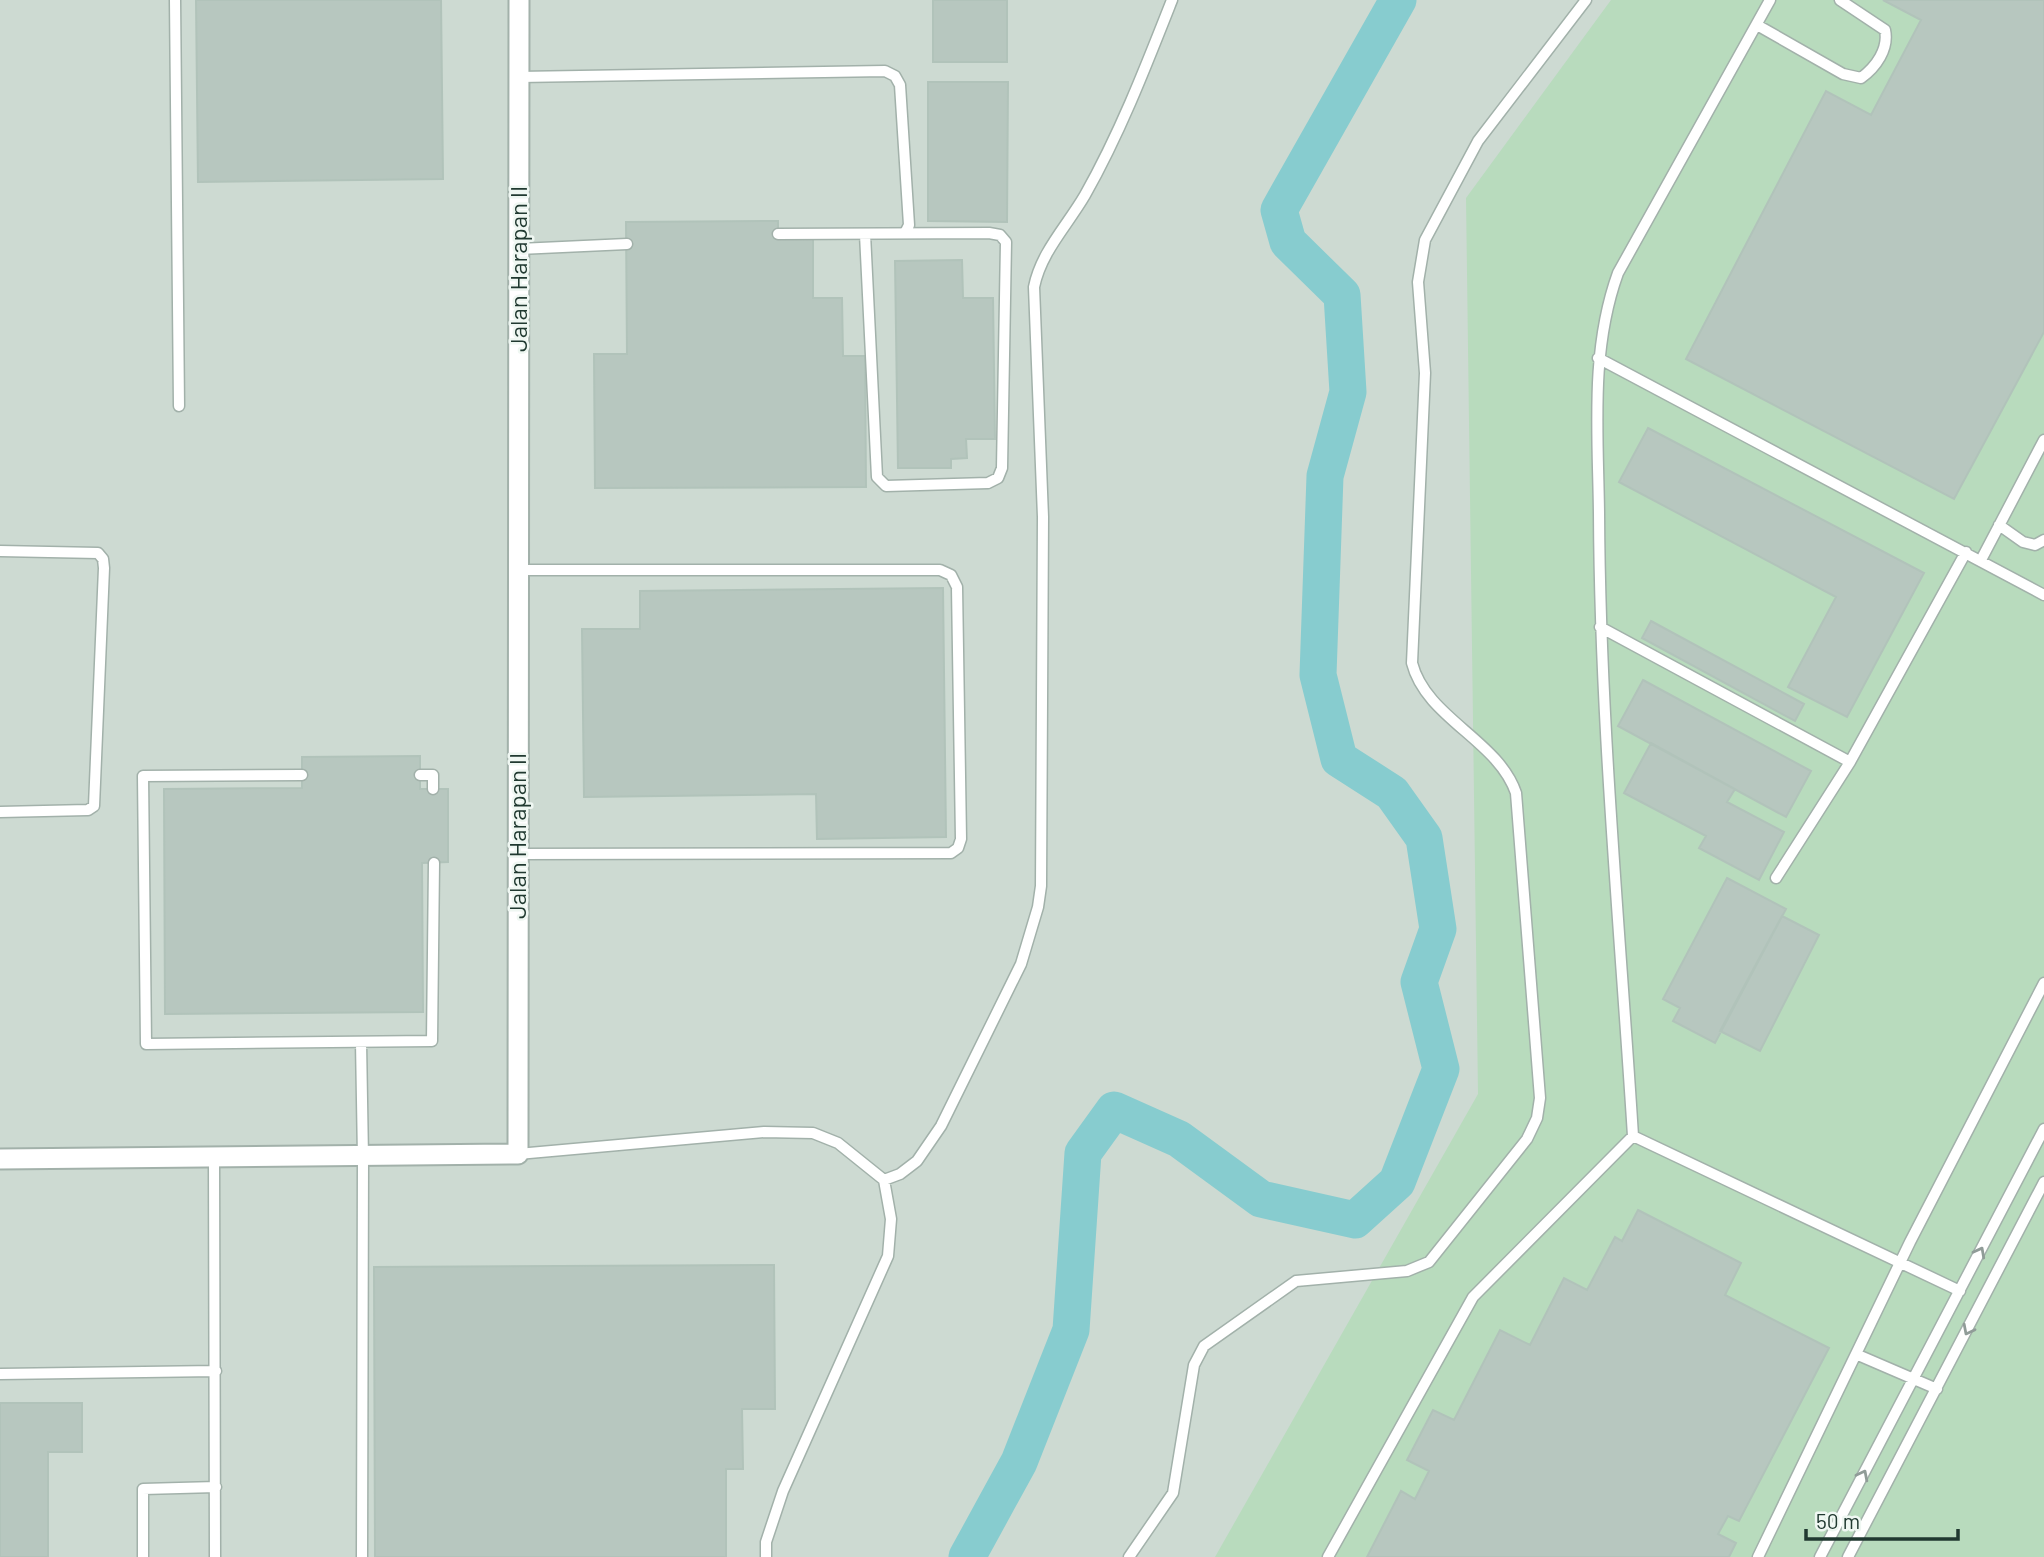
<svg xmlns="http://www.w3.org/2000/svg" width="2044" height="1557" viewBox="0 0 2044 1557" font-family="Barlow,sans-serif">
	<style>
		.built { fill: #cddad2 }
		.green { fill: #b8dbbd }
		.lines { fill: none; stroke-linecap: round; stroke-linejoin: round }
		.river { stroke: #87cccf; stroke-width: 37 }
		.building { fill: #b7c7bf; stroke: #b1c3ba; stroke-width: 2 }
		.lane-casing { stroke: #a2b1aa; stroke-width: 13 }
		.street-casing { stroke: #a2b1aa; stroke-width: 23 }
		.lane { stroke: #fff; stroke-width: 10 }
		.street { stroke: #fff; stroke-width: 19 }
		.oneway { stroke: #909c98 }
		.labels { text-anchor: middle; stroke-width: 5; stroke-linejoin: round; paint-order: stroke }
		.street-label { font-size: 24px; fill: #203930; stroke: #eff7f2 }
	</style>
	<rect width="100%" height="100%" fill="#dfeae4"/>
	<path class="built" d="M0 0H2044V1557H0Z"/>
	<path class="green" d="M1611 0H2044V1557H1215L1478 1094 1466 198Z"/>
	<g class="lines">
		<path class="river" d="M967 1557 1019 1462 1071 1330 1083 1153 1114 1110 1179 1139 1261 1199 1355 1220 1397 1182 1441 1069 1419 982 1438 929 1424 838 1392 793 1339 759 1318 675 1325 476 1348 392 1342 295 1288 242 1279 210 1398 0"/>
	</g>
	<path class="building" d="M196 0H441L443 179 198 182Z
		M933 0H1007V62H933Z
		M1883 0H2044V332L1954 499 1686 359 1826 91 1871 115 1921 20Z
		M928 82H1008L1007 222 928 221Z
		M778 221V239H813V298H842L843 356H865L866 487 595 488 594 354H627L626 222Z
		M962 260 963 298H993L995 439H966L967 458 951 459V468H898L895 261Z
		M1648 428 1924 573 1847 717 1788 687 1836 597 1619 482Z
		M943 588 946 837 817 839 816 794 584 797 582 629H640V591Z
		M1651 621 1804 704 1795 721 1642 638Z
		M1643 680 1811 771 1786 817 1618 726Z
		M1651 743 1735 789 1727 802 1784 832 1759 880 1699 848 1706 836 1624 793Z
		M420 756V789H448V862L422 863 423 1012 165 1014 164 789 302 788V757Z
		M1727 878 1786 909 1715 1043 1673 1021 1680 1008 1663 999Z
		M1782 916 1819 935 1760 1051 1720 1031Z
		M1638 1210 1741 1263 1725 1295 1829 1348 1739 1521 1728 1516 1718 1534 1736 1543 1729 1557H1367L1401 1491 1415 1499 1429 1471 1407 1460 1433 1410 1454 1420 1500 1330 1530 1345 1564 1278 1587 1290 1615 1237 1622 1241Z
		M774 1265 775 1409H742L743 1469H726V1557H375L374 1267Z
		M0 1403H82V1452H48V1557H0Z"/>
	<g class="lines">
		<g class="lane-casing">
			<path id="lane" d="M175 0 179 406
				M1770 0 1618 273C1590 350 1598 432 1599 513 1600 721 1620 929 1633 1136L1960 1291
				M1757 25 1843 74 1861 78C1876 67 1889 49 1885 30L1840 0
				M519 77 885 71 895 76 900 85 909 225 906 231
				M778 234 989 233 1000 235 1006 242 1002 468 998 478 988 483 886 486 877 477 865 234
				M519 249 627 244
				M1598 358 2044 595
				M1999 525 2023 542 2035 545 2044 540
				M0 551 98 553 103 559 104 568 94 806 88 810 0 812
				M1981 560 2044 440
				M518 570H940L951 575 957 587 961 839 958 848 951 853 518 854
				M1600 627 1850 762 1966 552
				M302 775 143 776 146 1044 432 1041 434 863
				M420 775H433V789
				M1776 878 1850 762
				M361 1042 363 1158 362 1557
				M518 1154 764 1132 813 1133 838 1143 884 1180 900 1174 917 1161 941 1126 1021 964 1038 907 1041 886 1043 517 1034 287C1041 252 1067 226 1085 195 1120 133 1146 66 1172 0
				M214 1158 215 1557
				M1858 1355 1937 1389
				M0 1374 216 1371
				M143 1557V1489L216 1487
				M766 1557V1542L783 1491 888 1256 891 1219 884 1180
				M1129 1557 1173 1493 1194 1365 1204 1346 1296 1281 1407 1271 1429 1262 1527 1139 1537 1118 1540 1098 1516 793C1498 740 1426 718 1412 663L1425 373 1418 282 1425 240 1478 141 1586 0
				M1328 1557 1473 1297 1633 1136
				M1758 1557 1910 1242 2044 983
				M1820 1557 2044 1129
				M1848 1557 2044 1182"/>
		</g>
		<g class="street-casing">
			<path id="street" d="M0 1159 518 1154 519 0"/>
		</g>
		<use href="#lane" class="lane"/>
		<use href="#street" class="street"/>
	</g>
	<defs><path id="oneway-chevron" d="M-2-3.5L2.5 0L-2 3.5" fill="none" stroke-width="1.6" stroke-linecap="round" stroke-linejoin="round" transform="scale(1.75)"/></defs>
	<g class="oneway">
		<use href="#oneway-chevron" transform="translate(1980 1252) rotate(-62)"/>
		<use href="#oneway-chevron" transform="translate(1968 1330) rotate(117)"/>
		<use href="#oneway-chevron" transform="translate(1863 1475) rotate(-63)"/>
	</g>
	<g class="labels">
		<g class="street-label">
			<text transform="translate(519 269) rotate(-90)" y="8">Jalan Harapan II</text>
			<text transform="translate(518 836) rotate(-90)" y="8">Jalan Harapan II</text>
		</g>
	</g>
	<path d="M1806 1529v10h152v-10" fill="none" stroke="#203930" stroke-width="3.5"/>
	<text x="1816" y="1529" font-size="21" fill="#203930" stroke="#eff7f2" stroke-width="5" paint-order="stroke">50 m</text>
</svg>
